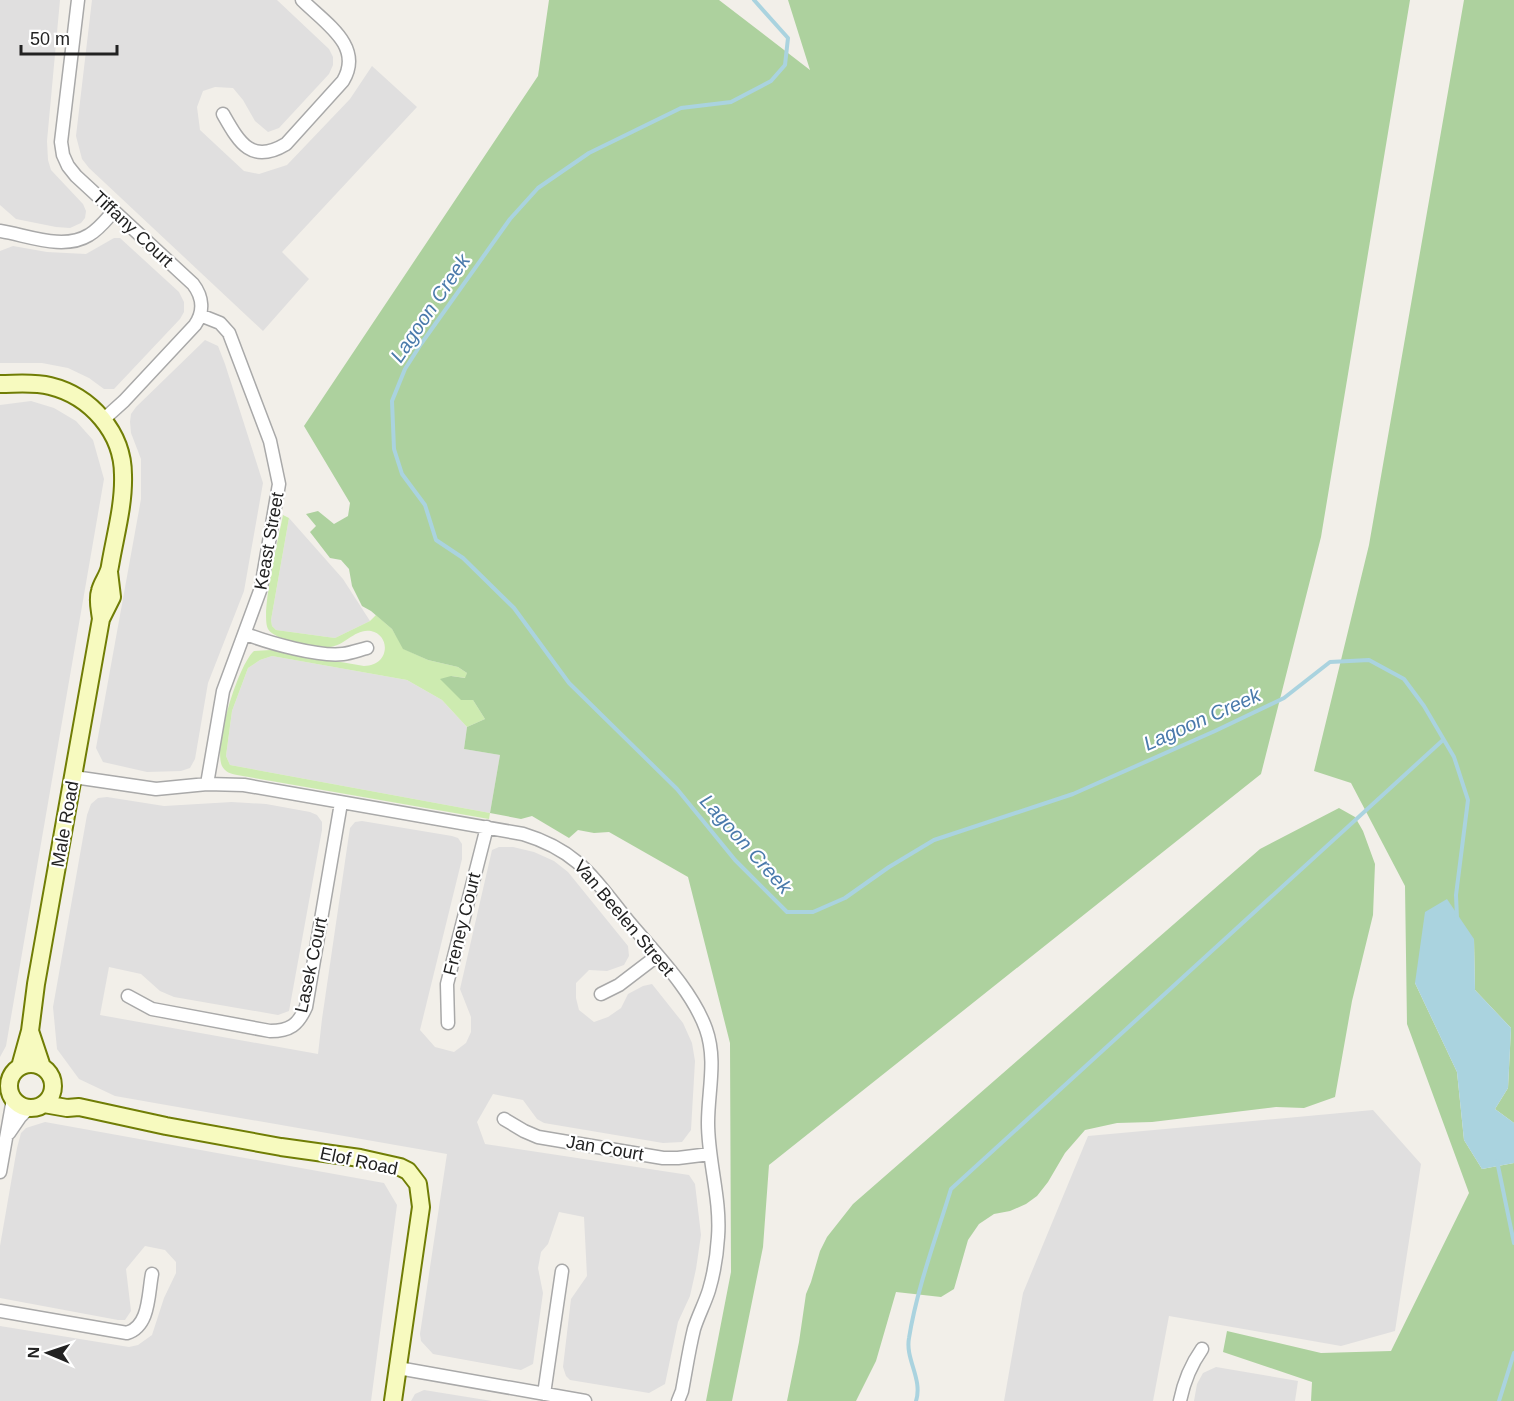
<svg xmlns="http://www.w3.org/2000/svg" width="1514" height="1401" viewBox="0 0 1514 1401" font-family="Helvetica,sans-serif">
	<style>
		.residential { fill: #e0dfdf }
		.grass { fill: #cdebb0 }
		.forest { fill: #add19e }
		.water { fill: #aad3df }
		.lines { fill: none; stroke-linecap: round; stroke-linejoin: round }
		.stream { stroke: #aad3df; stroke-width: 4 }
		.street-casing { stroke: #a9a9a9; stroke-width: 15 }
		.secondary-casing { stroke: #707d05; stroke-width: 20 }
		.street { stroke: #fff; stroke-width: 12 }
		.secondary { stroke: #f7fabf; stroke-width: 16 }
		.labels { text-anchor: middle; stroke-width: 4.5; stroke-linejoin: round; paint-order: stroke }
		.street-label { font-size: 18px; fill: #222; stroke: #fff }
		.water-label { font-size: 20px; font-style: italic; fill: #4a7aab; stroke: #fff }
	</style>
	<rect width="100%" height="100%" fill="#f2efe9"/>
	<path class="residential" d="M0 0H60L47 141 48 160 51 170 83 204 86 211 85 218 81 223 70 228 56 227 16 219 0 205Z
		M92 0H277L329 49 333 57V65L329 74 279 128 268 132 255 121 243 100 233 88 215 87 203 91 197 107 200 130 244 171 259 174 287 165 350 99 372 66 417 107 282 252 309 279 263 331 89 168 82 159 76 136Z
		M114 238H120L179 292 184 302V312L180 319 114 389H104L89 378 68 368 42 363H0V251L13 246 47 252 86 254Z
		M205 340 218 346 225 364 263 483 244 591 208 683 195 759 190 768 181 771 147 772 103 762 96 748 141 499V459L131 433 130 422 131 414 136 407Z
		M31 401 54 408 76 421 93 440 104 479 6 1046 0 1057V405Z
		M289 518 343 579 370 621 335 638 276 630 272 626 271 620Z
		M272 656 407 680 442 700 467 727 464 749 500 755 490 813 230 765 226 756 232 711 248 668 260 660Z
		M107 797 164 806 232 802 266 804 310 812 317 815 322 822V830L289 1011 278 1015 174 997 160 991 141 974 109 967 100 1015 318 1054 322 1019 348 841 350 828 355 822 362 821 452 836 458 838 462 844V859L420 1030 435 1047 454 1052 466 1043 471 1032V1017L460 989 492 850 499 847H513L534 852 554 861 568 872 628 946 629 956 624 965 607 971 589 970 576 983V998L579 1010 594 1022 608 1017 621 1008 628 994 643 986 652 984 683 1023 692 1043 695 1061 691 1130 682 1142 663 1143 544 1123 537 1119 523 1100 493 1094 477 1122 485 1144 689 1175 695 1184 701 1235 696 1269 690 1296 678 1322 665 1384 649 1393 570 1380 566 1376 563 1367 571 1299 587 1276 584 1217 559 1212 548 1244 541 1252 538 1268 543 1293 533 1364 521 1370 433 1354 421 1341 420 1334 447 1154 115 1096 79 1079 57 1049 53 1007 87 815 91 804 98 798Z
		M1373 1110 1421 1164 1395 1331 1341 1346 1169 1316 1153 1401H1004L1023 1293 1088 1136Z
		M45 1122 384 1183 397 1205 371 1401H0V1326L129 1347 138 1345 152 1335 164 1298 176 1273V1262L165 1250 145 1246 126 1269 131 1311 125 1320H118L0 1298V1246L17 1148 21 1133 26 1128Z
		M1216 1367 1298 1381 1295 1401H1194L1197 1384 1203 1373Z
		M424 1390 492 1401H411L415 1394Z"/>
	<path class="grass" d="M283 515 289 518 271 620 272 626 276 630 335 638 370 621 376 615 392 629 404 649 428 660 458 667 467 673 466 678 451 676 473 700 485 719 467 727 442 700 407 680 272 656 260 660 248 668 232 711 226 756 230 765 490 813 489 819 237 775C231 774 225 772 222 766 213 747 238 665 254 651L271 650 364 666C390 666 391 635 371 631 355 628 345 646 329 647 316 647 275 641 268 629 260 614 279 536 283 515Z"/>
	<path class="forest" d="M549 0H719L810 70 788 0H1410L1321 537 1261 774 769 1165 763 1247 732 1401H706L731 1272 730 1043 688 877 609 832 594 833 578 830 569 838 532 816 521 819 490 813 500 755 464 749 467 727 485 719 473 700H461L440 679 451 676 465 678 467 673 458 667 428 660 403 649 392 629 371 611 362 606 352 586 349 569 341 560 330 558 310 532 316 526 306 514 318 511 334 524 348 516 350 503 304 426 538 76Z
		M1464 0H1514V1123L1495 1109 1508 1088 1511 1028 1475 990 1474 939 1415 983 1457 1072 1464 1140 1482 1169 1514 1163V1401H1311L1312 1382 1223 1352 1227 1331 1321 1353 1391 1351 1469 1193 1407 1024 1405 886 1351 783 1314 771 1369 545Z
		M1339 808 1355 817 1363 831 1375 864 1373 915 1352 1001 1335 1097 1304 1108 1276 1107 1152 1122 1117 1123 1085 1130 1065 1153 1048 1182 1037 1196 1026 1204 1010 1211 994 1214 979 1224 968 1240 954 1289 941 1297 896 1292 876 1361 856 1401H787L799 1342 806 1294 811 1282 820 1251 827 1237 853 1204 1260 849Z"/>
	<path class="water" d="M1447 899 1474 939 1475 990 1511 1028 1508 1088 1495 1109 1514 1123V1163L1482 1169 1464 1140 1457 1072 1415 983 1425 912Z"/>
	<g class="lines">
		<path class="stream" d="M754 0 788 38 785 65 771 81 731 102 681 108 589 153 538 188 510 219 421 344 405 369 392 401 394 449 402 474 425 505 436 540 463 558 514 608 569 683 677 789 735 860 787 912H813L845 898 889 867 934 840 1073 794 1215 731 1284 698 1330 662 1369 660 1404 679 1424 706 1454 757 1468 800 1456 895 1457 918
			M1497 1161 1514 1243
			M916 1401C923 1379 905 1359 909 1338 917 1288 936 1238 951 1189L1443 740
			M1499 1401 1514 1353"/>
		<g class="street-casing">
			<path id="street" d="M78 0 61 142 63 155 68 166 76 176 193 284C203 297 204 312 195 325L124 401 104 419
				M223 114C239 142 251 165 286 144L343 81C364 46 325 23 302 0
				M0 231C27 235 63 251 89 235 98 230 106 220 113 212
				M200 315 220 323 229 333 270 441 279 484 261 588 223 691 207 784
				M246 634C269 643 319 657 343 654 351 653 359 650 367 648
				M74 777 156 789 207 784 244 785 523 834C579 851 594 879 629 922 655 953 692 990 706 1029 717 1060 708 1091 708 1123 708 1161 721 1199 718 1237 717 1254 714 1273 709 1290 705 1303 698 1316 694 1329 689 1349 686 1370 682 1391L678 1401
				M601 994 619 985 657 956
				M128 996 152 1009 270 1031C290 1031 298 1025 306 1007L341 803
				M448 1023 447 984 487 827
				M504 1119 524 1131 538 1137 663 1158H678L710 1154
				M9 1133 20 1117 29 1108
				M0 1172 13 1099
				M0 1311 127 1333C150 1326 148 1294 152 1274
				M398 1368 585 1401
				M544 1394 562 1271
				M1180 1401C1184 1381 1190 1366 1202 1349"/>
		</g>
		<g class="secondary-casing">
			<path id="secondary" d="M0 384C17 384 34 382 50 386 91 396 123 433 123 475 124 505 115 536 110 566 109 575 102 582 100 591 97 600 100 610 101 619
				M30 1031 42 1067
				M9 1086a22 22 0 1 1 44 0a22 22 0 1 1-44 0Z
				M20 1067 30 1031 36 984 101 619 112 597 109 572
				M44 1104 67 1108 79 1107 166 1126 281 1147 360 1158 400 1167 408 1171 418 1184 421 1207 393 1401"/>
		</g>
		<use href="#street" class="street"/>
		<use href="#secondary" class="secondary"/>
	</g>
	<g class="labels">
		<g class="street-label">
			<text transform="translate(133 229) rotate(43)" y="6">Tiffany Court</text>
			<text transform="translate(269 541) rotate(-80)" y="6">Keast Street</text>
			<text transform="translate(65 824) rotate(-80)" y="6">Male Road</text>
			<text transform="translate(624 918) rotate(50)" y="6">Van Beelen Street</text>
			<text transform="translate(462 924) rotate(-76)" y="6">Freney Court</text>
			<text transform="translate(311 965) rotate(-78)" y="6">Lasek Court</text>
			<text transform="translate(605 1148) rotate(10)" y="6">Jan Court</text>
			<text transform="translate(359 1161) rotate(12)" y="6">Elof Road</text>
		</g>
		<g class="water-label">
			<text transform="translate(430 308) rotate(-56)" y="7">Lagoon Creek</text>
			<text transform="translate(1202 719) rotate(-24)" y="7">Lagoon Creek</text>
			<text transform="translate(746 844) rotate(48)" y="7">Lagoon Creek</text>
		</g>
	</g>
	<g transform="translate(48 1353) rotate(272)" stroke="#ffffff" stroke-width="4.5" paint-order="stroke">
	<path d="M0-4.5L10 22L0 15L-10 22Z" fill="#222222"/>
	<text y="-9" font-size="16" font-weight="bold" text-anchor="middle" fill="#222222">N</text>
	</g>
	<path d="M21 45v9h96v-9" fill="none" stroke="#222222" stroke-width="3"/>
	<text x="30" y="45" font-size="18" fill="#222222" stroke="#ffffff" stroke-width="4.5" paint-order="stroke">50 m</text>
</svg>
